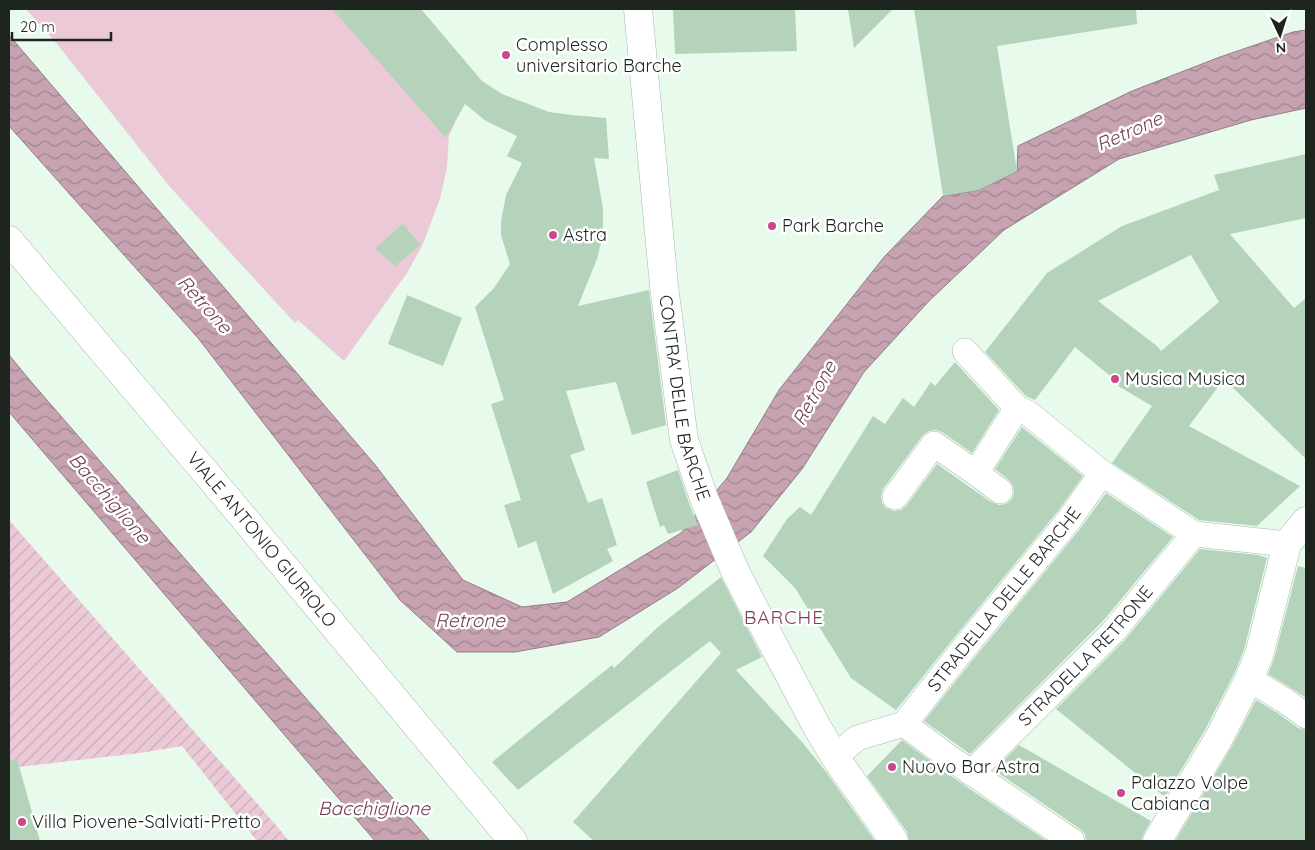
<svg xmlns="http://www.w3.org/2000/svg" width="1315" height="850" viewBox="0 0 1315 850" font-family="Quicksand,sans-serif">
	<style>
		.park { fill: #ecc9d7 }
		.garden { fill: url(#garden-furrows) }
		.water { fill: url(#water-waves); stroke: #947d86 }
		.building { fill: #b5d3bb; fill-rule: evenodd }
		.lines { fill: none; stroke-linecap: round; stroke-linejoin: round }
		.pedestrian-casing { stroke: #a7b9ab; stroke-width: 26 }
		.minor-casing { stroke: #a7b9ab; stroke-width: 29 }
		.tertiary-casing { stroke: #a7b9ab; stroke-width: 29 }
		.pedestrian { stroke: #fff; stroke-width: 25 }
		.minor { stroke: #fff; stroke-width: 28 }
		.tertiary { stroke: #fff; stroke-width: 28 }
		.poi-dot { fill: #ca478c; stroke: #fff; stroke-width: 2 }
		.labels { text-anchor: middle; stroke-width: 5; stroke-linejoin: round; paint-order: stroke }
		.poi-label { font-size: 18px; fill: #1e251f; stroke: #fff; text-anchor: start }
		.street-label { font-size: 18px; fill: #1e251f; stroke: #fff }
		.water-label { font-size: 19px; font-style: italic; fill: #6f3d54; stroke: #fff }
		.neighbourhood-label { font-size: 19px; letter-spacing: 1px; fill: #813e5e; stroke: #fff }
	</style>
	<defs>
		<pattern id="garden-furrows" width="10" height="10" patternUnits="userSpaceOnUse" patternTransform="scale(1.25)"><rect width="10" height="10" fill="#ecc9d7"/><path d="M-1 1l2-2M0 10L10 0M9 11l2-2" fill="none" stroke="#caacb8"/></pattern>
		<pattern id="water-waves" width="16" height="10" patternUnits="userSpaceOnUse" patternTransform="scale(1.25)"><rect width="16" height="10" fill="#c7a3b2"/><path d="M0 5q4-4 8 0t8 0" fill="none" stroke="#a18590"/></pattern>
	</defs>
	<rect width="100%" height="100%" fill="#e7faeb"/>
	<path class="park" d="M26 9H352L455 123 449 135 447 167 440 199 422 246 407 273 344 361 298 320 295 323 170 187 57 44Z"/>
	<path class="garden" d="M9 520 275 824 289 841H257L182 746 140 753 9 768Z"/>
	<path class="water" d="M1306 30V108L1251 120 1119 159 1004 230 929 301 864 372 802 469 751 532 678 588 599 637 515 652H457L400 600 198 338 9 126V35L376 466 463 580 522 607 567 602 681 533 727 478 779 390 884 257 943 196 979 190 1017 171 1018 146 1132 91 1220 57 1293 32Z
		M9 355 33 384 430 841H375L9 412Z"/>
	<path class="building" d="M332 9H421L482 81 502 94 549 112 572 115 606 118 609 159 594 158 603 208V235L597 259 578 306 649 290 666 425 632 435 616 382 566 391 585 450 570 455 588 503 602 498 617 545 607 549 613 561 553 594 536 541 518 548 504 505 521 500 491 404 504 400 475 307 494 288 510 264 501 235V221L506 195 522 163 507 156 517 136 486 121 465 104 446 138Z
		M673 9H795L797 51 675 54Z
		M848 9H893L854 48Z
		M914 9H1136L1137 24 997 46 1017 171 979 190 943 196Z
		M1306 154V218L1230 234 1294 308 1306 298V459L1224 379 1189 426 1300 486 1257 526 1199 520 1112 463 1152 406 1118 386 1120 384 1075 347 1035 400 1026 396 985 352 1047 273 1122 226 1219 190 1214 175ZM1191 255 1219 302 1161 351 1157 346 1098 301Z
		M403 224 421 245 395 266 375 248Z
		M407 295 462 318 443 366 388 344Z
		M955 362 999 410 972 453 942 432 936 430 929 431 923 435 883 489 881 496 882 503 886 508 894 511 901 510 906 506 937 464 991 502 999 505 1006 504 1012 499 1014 493 1013 486 1009 480 995 469 1022 427 1083 476 1058 511 949 644 896 710 851 678 795 588 763 556 787 519 800 507 811 515 873 416 885 424 903 398 914 407 931 382 935 386Z
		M678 470 689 503 698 525 668 534 664 525 660 527 646 482Z
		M1106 493 1173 537 1102 622 970 754 924 721 971 662 1080 529Z
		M1200 549 1258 555 1267 558 1244 650 1235 672 1205 730 1165 797 1056 709 1124 641Z
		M1298 566 1306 568V698L1291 688 1268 674 1274 659Z
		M721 577 762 657 736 670 802 742 827 773 875 841H594L573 822 721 653 710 641 518 790 492 762 612 665 614 668 659 626Z
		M1256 700 1276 712 1298 728 1306 730V841H1175L1232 746Z
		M902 740 961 783 1047 841H909L907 832 867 776Z
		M1019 745 1151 821 1144 833 1141 841H1086L1085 834 1080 829 994 770Z
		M17 759 40 841H9V760Z"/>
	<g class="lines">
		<g class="pedestrian-casing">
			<g id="pedestrian">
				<path d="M965 351 1017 408 1028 413 1102 473 1194 534 1287 544"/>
				<path d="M976 473 1000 491"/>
				<path d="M895 497 934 444 976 473 1017 408"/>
				<path d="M1249 679 1284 700 1306 716"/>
				<path id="s1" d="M904 724 960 653 1069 520 1102 473"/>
				<path d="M904 724 950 758 1072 841"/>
				<path d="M835 757 857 738 904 724"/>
				<path id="s2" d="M971 773 1113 632 1194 534"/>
			</g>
		</g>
		<g class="minor-casing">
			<g id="minor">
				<path id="s3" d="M638 9 664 286 684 440 704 498 735 571 766 631 817 727 835 757 894 841"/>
				<path d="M1157 841 1219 738 1249 679 1259 655 1287 544 1306 521"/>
			</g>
		</g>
		<g class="tertiary-casing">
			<g id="tertiary">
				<path id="s4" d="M9 240 228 499 513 841"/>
			</g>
		</g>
		<use href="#pedestrian" class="pedestrian"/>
		<use href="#minor" class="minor"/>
		<use href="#tertiary" class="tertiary"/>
	</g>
	<g class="poi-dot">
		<circle cx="506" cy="55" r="5"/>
		<circle cx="772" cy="226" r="5"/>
		<circle cx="553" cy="235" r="5"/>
		<circle cx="1115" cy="379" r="5"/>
		<circle cx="892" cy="767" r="5"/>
		<circle cx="1121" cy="793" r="5"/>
		<circle cx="22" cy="822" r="5"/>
	</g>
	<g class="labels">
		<g class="poi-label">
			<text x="516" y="51">Complesso<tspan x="516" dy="21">universitario Barche</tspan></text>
			<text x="782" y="232">Park Barche</text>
			<text x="563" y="241">Astra</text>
			<text x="1125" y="385">Musica Musica</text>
			<text x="902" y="773">Nuovo Bar Astra</text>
			<text x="1131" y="789">Palazzo Volpe<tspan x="1131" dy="21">Cabianca</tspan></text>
			<text x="32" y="828">Villa Piovene-Salviati-Pretto</text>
		</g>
		<g class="street-label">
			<text dy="6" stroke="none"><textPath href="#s3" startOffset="392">CONTRA' DELLE BARCHE</textPath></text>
			<text dy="6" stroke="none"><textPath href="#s4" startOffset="392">VIALE ANTONIO GIURIOLO</textPath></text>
			<text dy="6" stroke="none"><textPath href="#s1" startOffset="160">STRADELLA DELLE BARCHE</textPath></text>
			<text dy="6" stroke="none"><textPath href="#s2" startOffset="164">STRADELLA RETRONE</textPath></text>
		</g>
		<g class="water-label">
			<text transform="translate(1129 131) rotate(-24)" y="7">Retrone</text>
			<text transform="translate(205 304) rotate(48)" y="7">Retrone</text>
			<text transform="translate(814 393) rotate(-61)" y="7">Retrone</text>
			<text transform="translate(110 498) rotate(49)" y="7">Bacchiglione</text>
			<text x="470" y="627">Retrone</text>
			<text x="374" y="815">Bacchiglione</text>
		</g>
		<g class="neighbourhood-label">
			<text x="784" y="624">BARCHE</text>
		</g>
	</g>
	<rect width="1315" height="850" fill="none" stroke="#1e251f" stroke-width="20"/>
	<g transform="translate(1280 35) rotate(176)" stroke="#ffffff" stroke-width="4" paint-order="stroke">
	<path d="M0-4L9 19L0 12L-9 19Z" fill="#1e251f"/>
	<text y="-8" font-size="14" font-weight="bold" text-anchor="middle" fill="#1e251f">N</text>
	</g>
	<path d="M12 32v8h99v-8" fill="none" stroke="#1e251f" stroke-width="2.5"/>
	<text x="20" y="32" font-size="15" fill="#1e251f" stroke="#ffffff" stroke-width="4" paint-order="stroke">20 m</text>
</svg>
